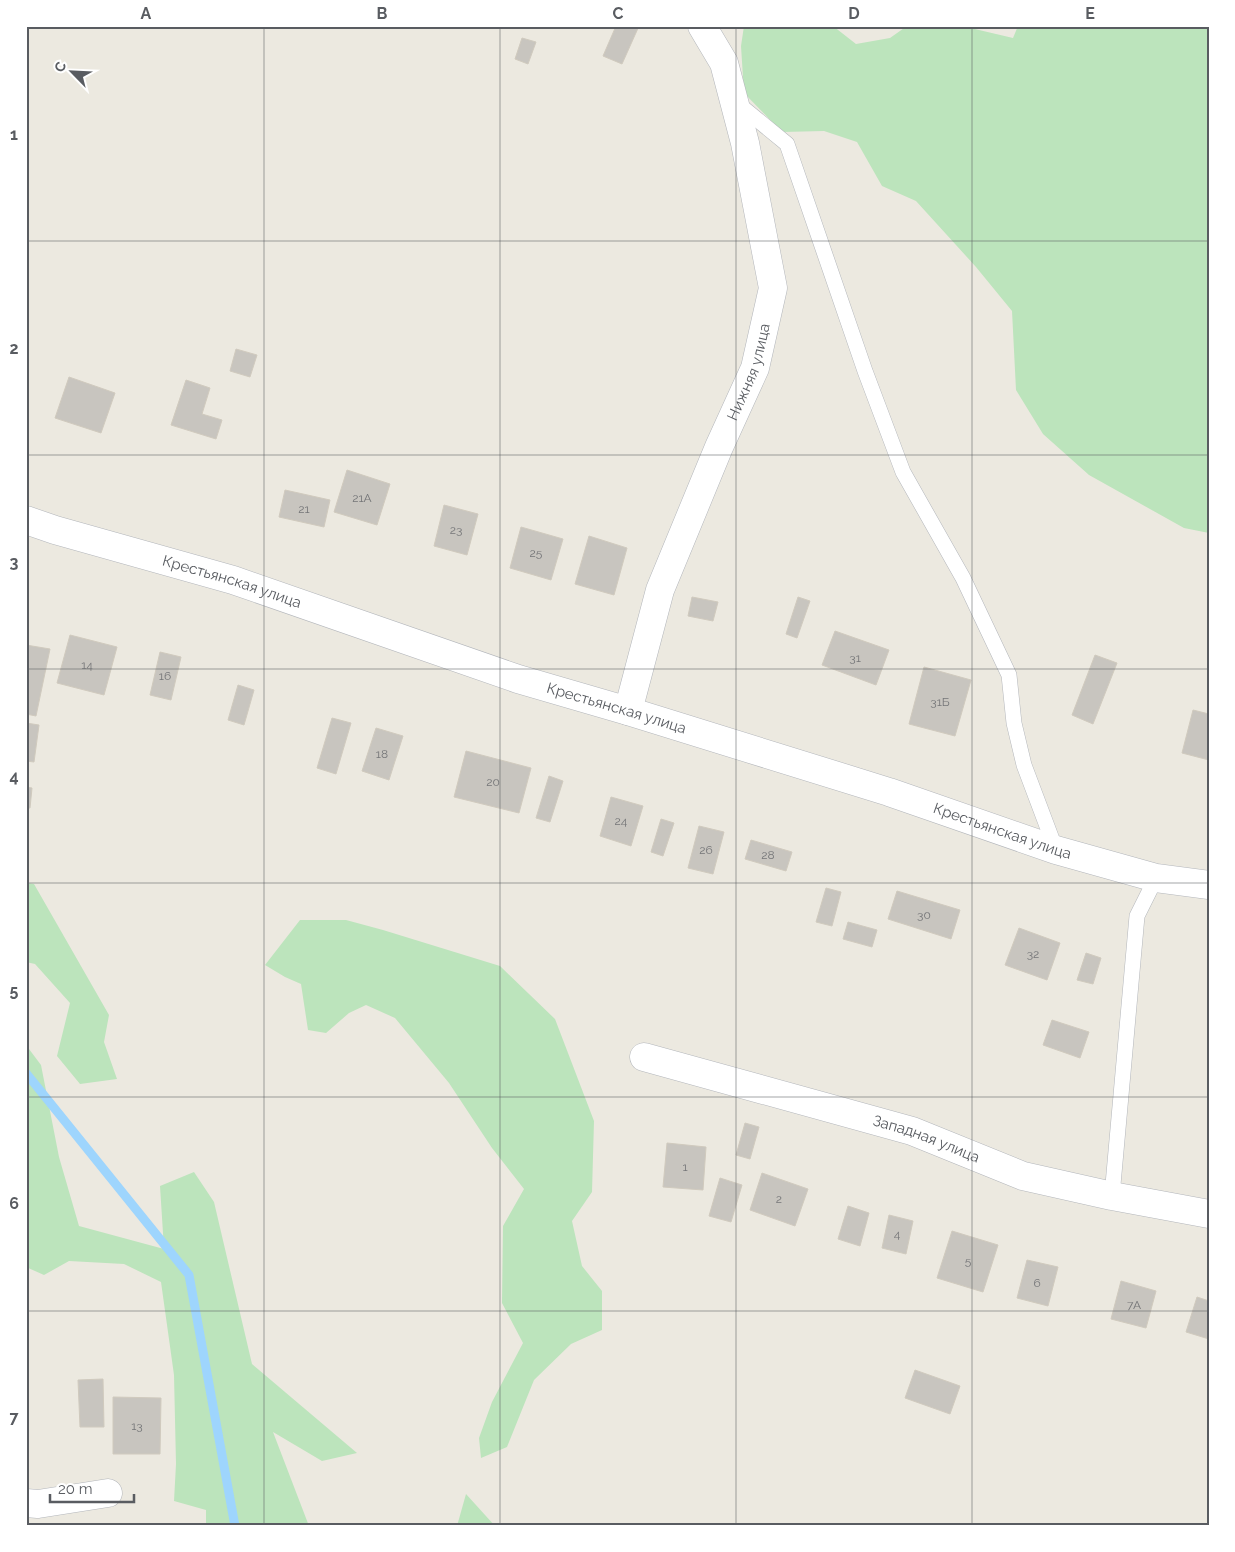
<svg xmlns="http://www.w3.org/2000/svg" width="1235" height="1552" viewBox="0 0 1235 1552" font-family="Raleway,sans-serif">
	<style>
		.green { fill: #bce4bc }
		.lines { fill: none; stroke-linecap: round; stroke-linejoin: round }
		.stream { stroke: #9ed5fd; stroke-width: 9 }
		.building { fill: #c8c5bf; stroke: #d0cabe }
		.lane-casing { stroke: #b3b6bb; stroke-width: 16 }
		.street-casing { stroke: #b3b6bb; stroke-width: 29 }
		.lane { stroke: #fff; stroke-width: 15 }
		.street { stroke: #fff; stroke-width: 28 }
		.grid { fill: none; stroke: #595c61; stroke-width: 1; stroke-opacity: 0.55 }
		.labels { text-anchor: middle; stroke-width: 4.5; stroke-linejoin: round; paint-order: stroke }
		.number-label { font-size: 12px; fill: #757678 }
		.street-label { font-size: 15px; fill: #595c61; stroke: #fff }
		.neatline { fill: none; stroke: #595c61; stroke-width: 2 }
		.grid-label { font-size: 16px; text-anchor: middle; font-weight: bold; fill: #595c61 }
	</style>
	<rect width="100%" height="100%" fill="#ece9e0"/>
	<path class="green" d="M744 26H833L856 44 890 38 907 26H962L1013 38 1018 26H1209V533L1184 528 1089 475 1043 434 1016 390 1012 311 976 267 916 201 882 186 857 142 824 131 782 132 744 93 741 46Z
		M26 883 34 884 109 1015 104 1042 117 1079 80 1084 57 1056 70 1003 35 964 26 962Z
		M300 920H346L383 930 500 966 555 1019 594 1121 592 1192 572 1221 582 1266 602 1291V1330L571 1344 534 1380 507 1447 481 1458 479 1438 492 1402 523 1343 502 1303 503 1226 524 1189 492 1148 449 1083 395 1018 366 1005 349 1013 326 1033 308 1030 301 984 285 977 265 965Z
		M26 1045 41 1065 59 1157 79 1226 164 1249 160 1186 194 1172 214 1202 252 1364 357 1453 322 1461 273 1432 309 1526H206V1510L174 1501 176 1464 174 1375 161 1282 124 1264 69 1261 44 1275 26 1267Z
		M466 1494 495 1526H457Z"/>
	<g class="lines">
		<path class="stream" d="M26 1073 189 1275 235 1526"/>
	</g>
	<path class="building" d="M616 26H639L622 64 603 56Z
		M522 38 536 42 528 64 515 59Z
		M236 349 257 355 250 377 230 371Z
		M69 377 115 393 101 433 55 418Z
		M186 380 210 388 202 414 222 420 216 439 171 425Z
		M347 470 390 484 377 525 334 512Z
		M285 490 330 500 324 527 279 517Z
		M444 505 478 514 467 555 434 546Z
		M521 527 563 539 551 580 510 568Z
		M589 536 627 548 614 595 575 584Z
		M692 597 718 602 713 621 688 616Z
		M798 597 810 601 797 638 786 634Z
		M835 631 889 650 876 685 822 665Z
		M70 635 117 647 104 695 57 683Z
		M26 645 50 649 36 716 26 714Z
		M160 652 181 657 171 700 150 695Z
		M1095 655 1117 663 1093 724 1072 715Z
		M924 667 971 680 955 736 909 724Z
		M238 685 254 690 244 725 228 720Z
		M1193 710 1209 714V760L1182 753Z
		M332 718 351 723 336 774 317 768Z
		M26 723 39 725 34 762 26 761Z
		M376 728 403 736 389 780 362 771Z
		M466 751 531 768 519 813 454 797Z
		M549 776 563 781 550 822 536 818Z
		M26 787 32 788 30 808H26Z
		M611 797 643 806 631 846 600 836Z
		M661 819 674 823 663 856 651 852Z
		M699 826 724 832 713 874 688 868Z
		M751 840 792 852 786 871 745 859Z
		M826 888 841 892 832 926 816 922Z
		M897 891 960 910 951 939 888 919Z
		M848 922 877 930 872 947 843 939Z
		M1019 928 1060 943 1047 980 1005 965Z
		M1086 953 1101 958 1093 984 1077 980Z
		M1052 1020 1089 1032 1080 1058 1043 1045Z
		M745 1123 759 1127 750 1159 736 1155Z
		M667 1143 706 1147 703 1190 663 1187Z
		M762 1173 808 1189 795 1226 750 1210Z
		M720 1178 742 1185 731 1222 709 1216Z
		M848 1206 869 1213 860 1246 838 1239Z
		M889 1215 913 1221 906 1254 882 1248Z
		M952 1231 998 1245 983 1292 937 1278Z
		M1027 1260 1058 1267 1048 1306 1017 1298Z
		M1121 1281 1156 1291 1146 1328 1111 1319Z
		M1197 1297 1209 1301V1339L1186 1332Z
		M915 1370 960 1386 950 1414 905 1398Z
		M103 1379 104 1427H80L78 1380Z
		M113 1397 161 1398 160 1454H113Z"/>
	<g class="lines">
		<g class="lane-casing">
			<path id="lane" d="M737 103 787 144 865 371 903 472 963 578 1009 675 1014 723 1024 765 1056 850
				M1112 1196 1137 916 1156 878"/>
		</g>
		<g class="street-casing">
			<g id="street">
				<path id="s1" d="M26 520 55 530 233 580 518 679 628 711 889 792 1056 850 1156 878 1209 885"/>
				<path id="s2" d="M628 711 660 590 719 447 755 368 773 288 745 143 724 63 702 26"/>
				<path id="s3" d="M644 1057 912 1131 1023 1176 1112 1196 1209 1214"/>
				<path d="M26 1503 38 1504 108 1493"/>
			</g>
		</g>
		<use href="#lane" class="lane"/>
		<use href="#street" class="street"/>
	</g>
	<path class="grid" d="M264 26V1526M500 26V1526M736 26V1526M972 26V1526M26 241H1209M26 455H1209M26 669H1209M26 883H1209M26 1097H1209M26 1311H1209"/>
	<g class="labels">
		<g class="number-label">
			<text x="362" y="502">21А</text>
			<text x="304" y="513">21</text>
			<text x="456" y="534">23</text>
			<text x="536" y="557">25</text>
			<text x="855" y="662">31</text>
			<text x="87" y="669">14</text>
			<text x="165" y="680">16</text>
			<text x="940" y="706">31Б</text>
			<text x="382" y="758">18</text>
			<text x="493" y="786">20</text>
			<text x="621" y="825">24</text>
			<text x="706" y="854">26</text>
			<text x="768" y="859">28</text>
			<text x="924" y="919">30</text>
			<text x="1033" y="958">32</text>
			<text x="685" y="1171">1</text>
			<text x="779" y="1203">2</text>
			<text x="897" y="1238">4</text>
			<text x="968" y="1265">5</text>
			<text x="1037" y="1287">6</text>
			<text x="1134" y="1309">7А</text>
			<text x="137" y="1430">13</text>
		</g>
		<g class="street-label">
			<text dy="5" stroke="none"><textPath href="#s2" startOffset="361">Нижняя улица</textPath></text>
			<text dy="5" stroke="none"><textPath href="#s1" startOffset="215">Крестьянская улица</textPath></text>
			<text dy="5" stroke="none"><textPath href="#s1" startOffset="620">Крестьянская улица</textPath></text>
			<text dy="5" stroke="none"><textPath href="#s1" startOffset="1025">Крестьянская улица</textPath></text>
			<text dy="5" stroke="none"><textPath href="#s3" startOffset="294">Западная улица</textPath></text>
		</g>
	</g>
	<rect width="1235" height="1552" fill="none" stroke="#ffffff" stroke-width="55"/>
	<g transform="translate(72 72) rotate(294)" stroke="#ffffff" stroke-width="4" paint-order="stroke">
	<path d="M0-4L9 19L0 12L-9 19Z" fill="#595c61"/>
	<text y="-8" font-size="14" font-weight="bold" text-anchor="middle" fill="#595c61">С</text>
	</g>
	<path d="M50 1494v8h84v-8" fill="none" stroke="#595c61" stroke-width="2.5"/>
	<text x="58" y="1494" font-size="15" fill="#595c61" stroke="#ffffff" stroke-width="4" paint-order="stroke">20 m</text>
	<rect x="28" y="28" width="1180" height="1496" class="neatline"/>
	<g class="grid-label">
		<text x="146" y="19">A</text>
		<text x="382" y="19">B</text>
		<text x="618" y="19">C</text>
		<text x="854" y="19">D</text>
		<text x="1090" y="19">E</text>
		<text x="14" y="140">1</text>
		<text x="14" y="354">2</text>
		<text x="14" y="568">3</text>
		<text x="14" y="782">4</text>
		<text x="14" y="996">5</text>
		<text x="14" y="1209">6</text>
		<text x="14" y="1423">7</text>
	</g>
</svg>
